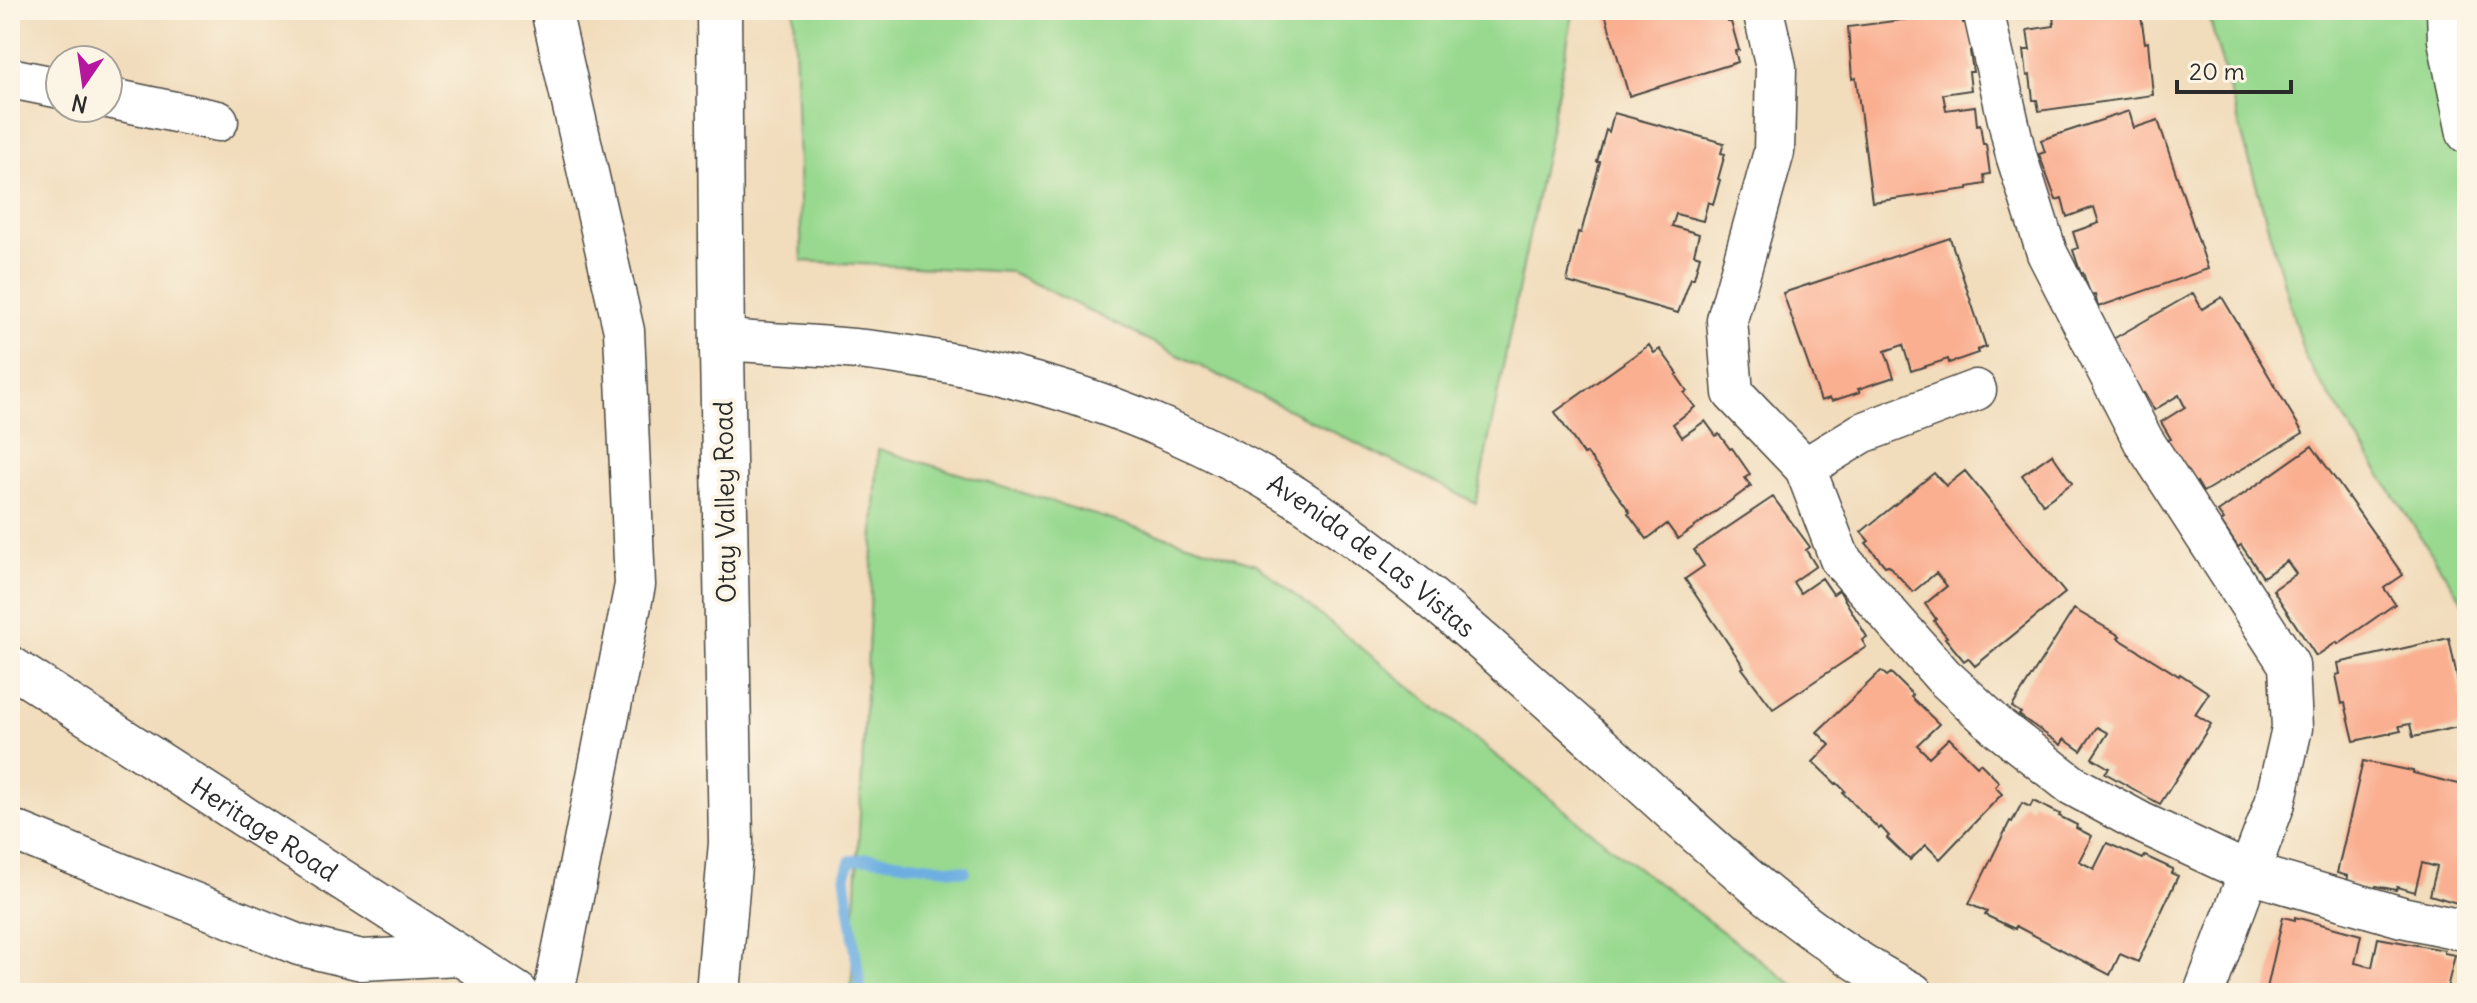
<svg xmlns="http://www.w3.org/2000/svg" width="2477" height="1003" viewBox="0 0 2477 1003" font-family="Delius,sans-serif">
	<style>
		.green { fill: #98d98f; stroke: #62825d; stroke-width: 2 }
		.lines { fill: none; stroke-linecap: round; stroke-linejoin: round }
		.stream { stroke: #6eafe2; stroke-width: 11 }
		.building { fill: #faaf91 }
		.minor-casing { stroke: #494641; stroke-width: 43 }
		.major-casing { stroke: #494641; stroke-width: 47 }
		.minor { stroke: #fff; stroke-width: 40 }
		.major { stroke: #fff; stroke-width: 44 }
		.labels { text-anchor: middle; stroke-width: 8; stroke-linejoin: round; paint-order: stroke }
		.street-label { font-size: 26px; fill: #2b2b2b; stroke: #fcf5e5 }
	</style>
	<rect width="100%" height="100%" fill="#fcf5e5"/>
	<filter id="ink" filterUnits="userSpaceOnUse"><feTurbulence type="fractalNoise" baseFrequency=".0125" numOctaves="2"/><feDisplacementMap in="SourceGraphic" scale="16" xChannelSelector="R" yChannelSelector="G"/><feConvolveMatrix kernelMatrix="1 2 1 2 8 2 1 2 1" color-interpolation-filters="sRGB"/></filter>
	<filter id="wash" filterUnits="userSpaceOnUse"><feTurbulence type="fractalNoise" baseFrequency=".006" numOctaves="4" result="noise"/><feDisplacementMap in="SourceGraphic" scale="32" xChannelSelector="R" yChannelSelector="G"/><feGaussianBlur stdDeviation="1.8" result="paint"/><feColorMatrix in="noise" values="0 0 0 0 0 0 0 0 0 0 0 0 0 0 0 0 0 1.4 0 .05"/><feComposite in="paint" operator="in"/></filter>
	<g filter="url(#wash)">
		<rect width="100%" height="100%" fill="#f1dcbb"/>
		<path class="green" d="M794 10H1574L1476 503 1011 272 802 261Z
			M2207 10H2467V608L2305 358Z
			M878 449 1256 564 1622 856 1804 993H851Z"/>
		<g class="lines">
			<path class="stream" d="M861 993 845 876 850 861 870 858 965 871"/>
		</g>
		<g id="blocks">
			<path class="building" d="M1604 10H1724L1728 22H1731L1739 50 1735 51 1738 62 1629 96Z
				M2024 10H2140L2145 43 2148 42 2153 95 2039 111 2037 100H2033L2030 75 2027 76 2024 50H2030L2027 30 2054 26 2053 15 2025 18Z
				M1962 12 1963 23 1969 21 1973 51H1970L1973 72H1969L1971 90 1943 94 1946 110 1975 106 1977 125 1980 124 1983 144H1986L1990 174 1984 175 1985 184 1968 187V189L1872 202 1856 78 1852 79 1848 27Z
				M2129 111 2134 128 2158 120 2208 269 2098 307 2095 295 2091 296 2083 273 2081 274 2073 250 2078 248 2073 232 2099 223 2094 207 2067 217 2062 198 2056 200 2039 154 2045 152 2041 140Z
				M1614 113 1724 143 1721 153 1725 154 1718 179 1720 180 1713 204 1708 202 1703 221 1676 214 1672 226 1699 234 1694 254 1700 256 1694 278H1691L1678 313 1567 282 1578 232 1581 233 1600 162H1597L1606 130 1609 132Z
				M1950 238 1986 347 1977 350 1978 353 1949 363 1948 359 1911 371 1903 345 1885 351 1894 377 1858 389 1860 392 1832 401 1830 398 1821 401 1783 293Z
				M2193 293 2202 309 2222 297 2303 433 2203 492 2197 482 2194 484 2166 441 2171 439 2161 422 2185 407 2179 395 2154 410 2144 393 2139 397 2116 351 2119 349 2113 339Z
				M1649 345 1654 353 1660 349 1678 374 1676 375 1687 391 1684 393 1695 407 1673 424 1682 437 1705 421 1716 436 1719 434 1730 449 1732 448 1750 474 1745 478 1751 486 1678 539 1667 524 1647 539 1628 513 1630 512 1587 453 1584 455 1555 412Z
				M2312 446 2403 575 2384 588 2395 604 2338 644 2337 642 2316 656 2273 590 2296 574 2287 561 2263 577 2241 545 2238 547 2221 522 2224 520 2218 512Z
				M2052 454 2072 483 2043 504 2022 475Z
				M1965 471 2065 593 1975 666 1968 658 1964 661 1945 638 1947 637 1934 621 1936 619 1925 604 1947 586 1936 573 1913 592 1888 565 1885 566 1866 543 1869 541 1861 532 1934 473 1946 486Z
				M1773 497 1810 547 1806 550 1816 566 1793 582 1800 593 1822 578 1833 594 1839 590 1867 637 1862 640 1866 647 1773 709 1742 668 1744 667 1685 579 1704 566 1694 550Z
				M2074 609 2120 636 2118 638 2179 676 2180 674 2209 693 2195 714 2211 724 2160 804 2105 773 2109 768 2092 758 2108 733 2097 727 2081 751 2064 739 2061 745 2019 715 2021 713 2012 707Z
				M2449 638 2467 725 2413 737 2410 724 2399 726 2401 731 2354 741 2345 703 2342 704 2336 675 2340 674 2338 663Z
				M1881 671 1887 676 1891 673 1913 695 1911 697 1939 724 1917 745 1929 757 1949 738 1977 766 1980 763 1999 782 1995 787 2002 794 1940 859 1926 845 1910 860 1887 838 1889 836 1881 827 1879 829 1843 793 1845 791 1837 783 1836 784 1813 762 1830 745 1817 732Z
				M2363 761 2413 771V773L2467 786V906L2430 895 2437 867 2422 863 2415 892 2397 887 2396 890 2376 886 2375 889 2347 882 2348 876 2337 873Z
				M2033 801 2060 814 2059 816 2077 825 2076 828 2092 836 2079 861 2094 869 2107 843 2143 859 2145 856 2173 869 2171 873 2178 876 2138 962 2120 954 2110 975 2016 926 2015 929 1985 915 1987 912 1969 904 2010 821 2012 822 2022 803 2030 807Z
				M2283 917 2295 920V917L2361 935 2355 963 2372 967 2378 938 2444 950V953L2455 955 2446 993H2266Z"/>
		</g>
	</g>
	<g filter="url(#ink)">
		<use href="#blocks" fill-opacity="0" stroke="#494641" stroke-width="2"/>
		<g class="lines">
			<g class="minor-casing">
				<g id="minor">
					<path d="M551 10 624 331 635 585 554 993"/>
					<path d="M1763 10 1776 67 1774 152 1727 320 1733 393 1805 468 1840 559 1943 676 1999 728 2072 785 2140 822 2249 873 2402 917 2467 931"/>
					<path d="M1983 10 2016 155 2047 253 2143 440 2289 665 2292 728 2275 803 2204 993"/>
					<path d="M2447 10 2448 40 2467 133"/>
					<path d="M10 78 60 88"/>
					<path d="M108 98 218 121"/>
					<path id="s1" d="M722 340C777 344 834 345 890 353 933 359 978 368 1020 379 1116 403 1226 450 1308 505 1413 576 1506 662 1600 746 1699 834 1794 932 1913 993"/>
					<path d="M1805 468 1862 433 1976 390"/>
					<path id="s2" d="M10 666 518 993"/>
					<path d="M10 829 299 945 362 960 458 955"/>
				</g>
			</g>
			<g class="major-casing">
				<path id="major" d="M718 993 731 843 722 351 719 10"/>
			</g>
			<use href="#minor" class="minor"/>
			<use href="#major" class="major"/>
		</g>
	</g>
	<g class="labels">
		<g class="street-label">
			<text transform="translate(725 502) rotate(-91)" y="9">Otay Valley Road</text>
			<text dy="9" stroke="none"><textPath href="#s1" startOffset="698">Avenida de Las Vistas</textPath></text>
			<text dy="9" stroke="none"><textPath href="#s2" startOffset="302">Heritage Road</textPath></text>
		</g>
	</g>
	<rect width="2477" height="1003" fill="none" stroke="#fcf5e5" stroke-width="40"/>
	<g transform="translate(84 84) rotate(193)"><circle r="38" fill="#fcf5e5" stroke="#a8a49b" stroke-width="2"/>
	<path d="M0-6L14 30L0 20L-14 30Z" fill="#b5179e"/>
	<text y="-12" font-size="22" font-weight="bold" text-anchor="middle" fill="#2b2b2b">N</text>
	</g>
	<path d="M2177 80v12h114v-12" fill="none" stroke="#2b2b2b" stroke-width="4"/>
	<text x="2189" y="80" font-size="24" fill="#2b2b2b" stroke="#fcf5e5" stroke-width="6" paint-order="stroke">20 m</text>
</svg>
